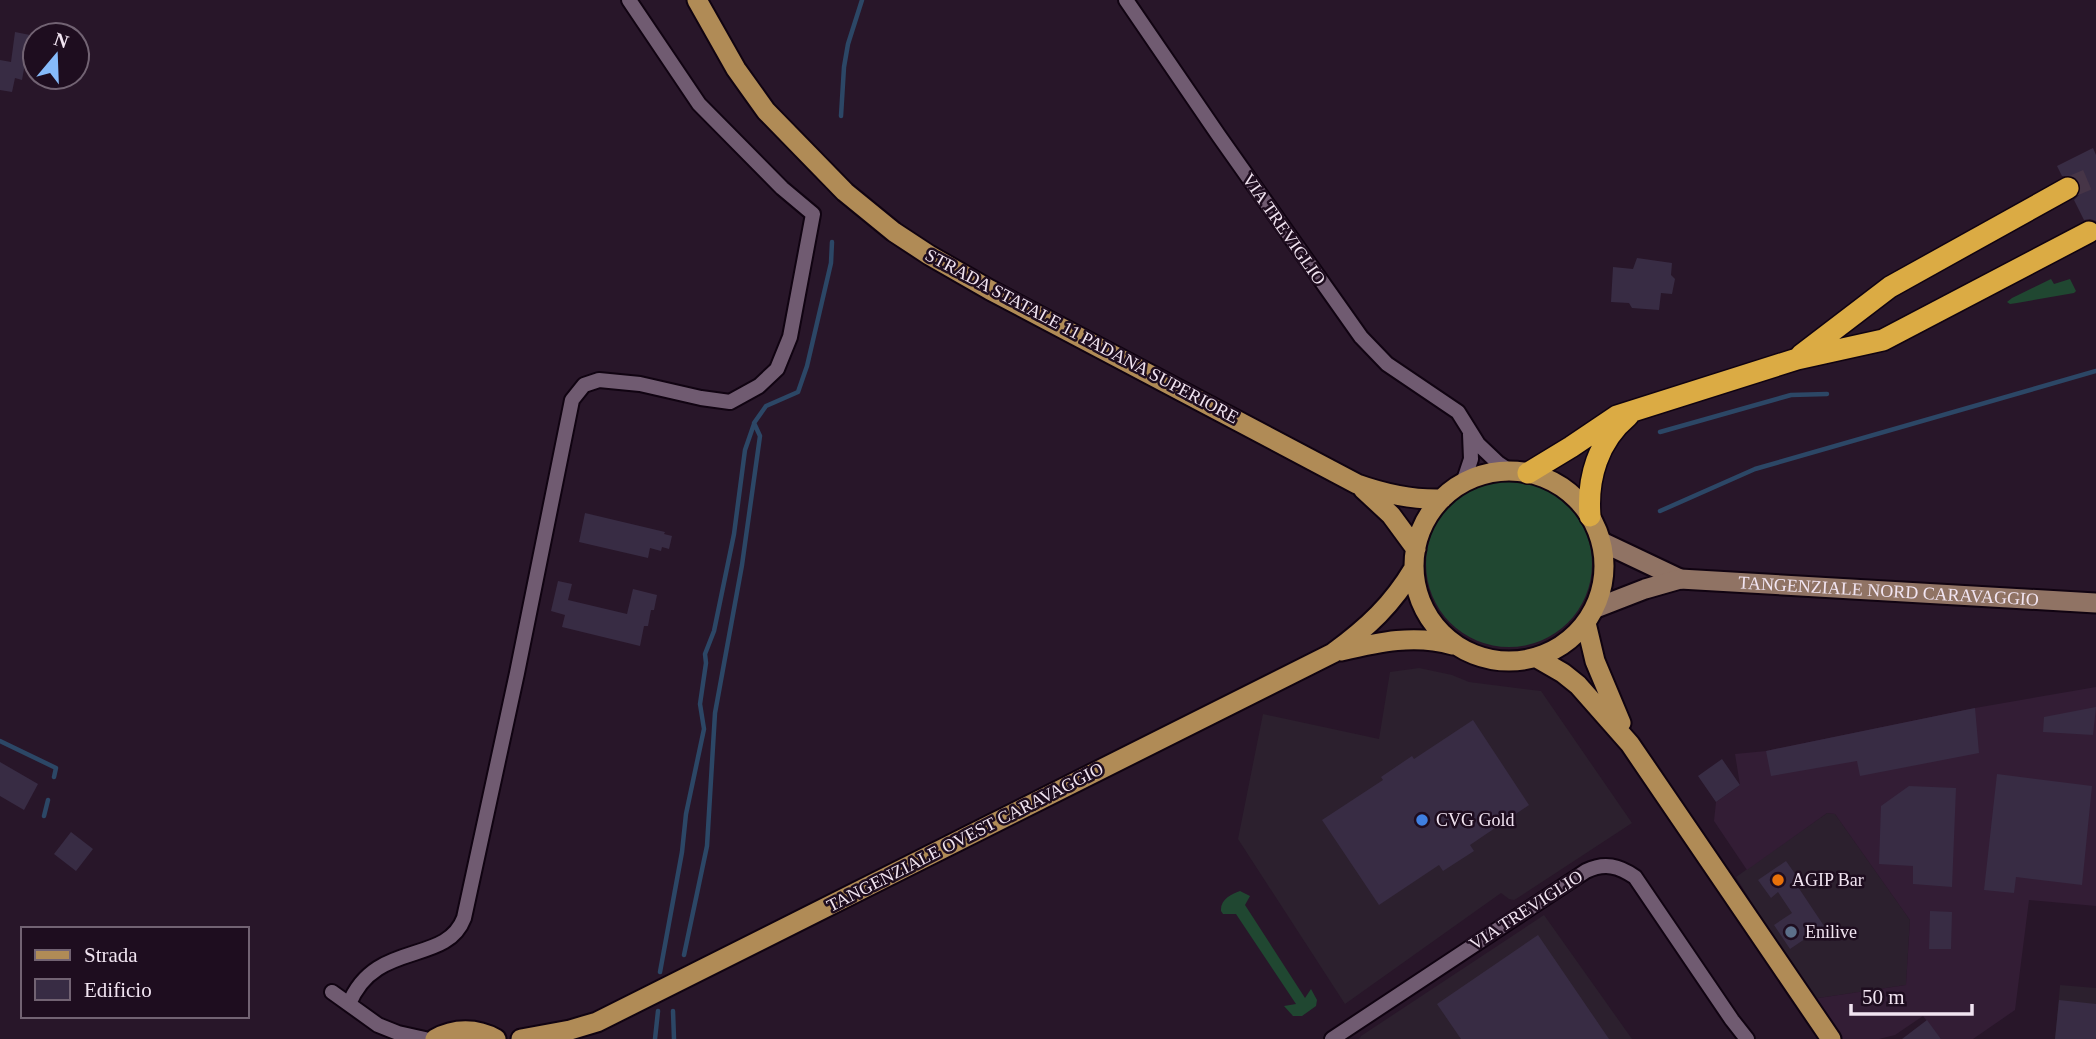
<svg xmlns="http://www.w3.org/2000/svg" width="2096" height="1039" viewBox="0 0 2096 1039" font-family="'Times New Roman',serif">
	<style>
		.commercial { fill: #2c202e }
		.built { fill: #331d35 }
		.green { fill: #204731 }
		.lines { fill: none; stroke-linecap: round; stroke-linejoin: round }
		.stream { stroke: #2c4766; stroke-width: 4.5 }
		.building { fill: #382c44 }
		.motorway-tunnel { stroke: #463547; stroke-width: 21; stroke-dasharray: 21 10; stroke-linecap: butt }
		.minor-casing { stroke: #100311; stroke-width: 18 }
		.secondary-casing { stroke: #100311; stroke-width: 23 }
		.primary-casing { stroke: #100311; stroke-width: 23 }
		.motorway-casing { stroke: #100311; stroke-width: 24 }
		.minor { stroke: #705b71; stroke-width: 14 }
		.secondary { stroke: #907364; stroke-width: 19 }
		.primary { stroke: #b08b56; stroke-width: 19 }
		.motorway { stroke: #dbab44; stroke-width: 21 }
		.shop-dot { fill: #3f7fe0; stroke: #1e0d1f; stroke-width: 2.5 }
		.food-dot { fill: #e8710a; stroke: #1e0d1f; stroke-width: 2.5 }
		.service-dot { fill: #5c6f8a; stroke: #1e0d1f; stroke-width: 2.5 }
		.labels { text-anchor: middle; stroke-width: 5; stroke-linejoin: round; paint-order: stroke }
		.street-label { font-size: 18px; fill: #f1e4f1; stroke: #1e0d1f }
		.poi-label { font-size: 18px; fill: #f1e4f1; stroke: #1e0d1f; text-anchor: start }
	</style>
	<rect width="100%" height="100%" fill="#281629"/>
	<path class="commercial" d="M1419 668 1452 675 1469 682 1541 691 1632 823 1519 897 1514 900 1509 899 1501 893 1345 1004 1238 839 1263 714 1379 739 1390 672Z
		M1827 813 1835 814 1910 920 1906 985 1812 999 1736 877Z
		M1544 915 1632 1039H1359L1361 1036Z
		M2060 985 2096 988V1039H2055Z"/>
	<path class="built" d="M2096 687V906L2029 900 2015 1010 1973 1039H1941L1923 1016 1895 1035 1879 1039H1841L1812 999 1906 985 1910 920 1835 814 1827 813 1747 870 1714 821 1716 802 1740 785 1735 754 1766 751 1975 708Z"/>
	<path class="green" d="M2051 279 2054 284 2070 279 2076 291 2074 293 2017 303 2010 304 2007 302 2012 298Z
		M1426 564a83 83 0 1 1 166 0a83 83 0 1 1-166 0Z
		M1240 891 1250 896 1245 905 1305 998 1311 989 1317 1000 1316 1006 1302 1016H1293L1284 1006 1296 1004 1236 914H1223L1221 911C1220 900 1231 894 1240 891Z"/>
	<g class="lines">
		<path class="stream" d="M841 116 844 67 848 44 862 0
			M1660 432 1791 395 1827 394
			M1660 511 1755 469 2096 371
			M0 741 56 768 54 777
			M44 816 48 800
			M684 955 707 846 715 713 742 565 760 436 754 423 766 406 798 392 807 366 831 263 832 242
			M660 972 682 852 686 814 704 729 700 704 706 663 705 654 714 631 734 534 745 450 754 424
			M673 1011 674 1039
			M655 1039 658 1011"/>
	</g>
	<path class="building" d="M15 32 30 35 22 80 15 78 12 92 0 90V60L11 62Z
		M2093 148 2096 155V221L2090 219 2084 220 2074 200 2080 194V182L2074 176H2062L2057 166Z
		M1637 258 1672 263 1671 275 1675 279 1672 294 1661 293 1659 310 1632 308 1629 303 1611 302 1613 267 1633 269Z
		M585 513 665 532 664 534 672 536 669 549 662 547 661 551 650 548 648 558 579 542Z
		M558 581 572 584 568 600 627 614 633 589 657 595 654 610H651L648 626H644L640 646 562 627 565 615 551 611Z
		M2096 707 2093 735 2043 732 2044 717Z
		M1975 708 1979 753 1860 776 1857 761 1771 776 1766 751Z
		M1473 720 1529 805 1470 845 1474 851 1443 871 1439 865 1379 905 1322 820 1383 780 1381 777 1412 756 1414 759Z
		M1722 759 1740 785 1716 802 1698 776Z
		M0 762 38 784 24 810 0 796Z
		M1997 774 2092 786 2082 885 2016 877 2014 893 1984 890Z
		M1909 786 1956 788 1952 887 1913 884V866L1879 864 1881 806Z
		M71 832 93 849 76 871 54 854Z
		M1786 861 1798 878 1794 881 1824 926 1790 949 1774 925 1792 913 1778 892 1771 898 1758 880Z
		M1930 911 1952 912 1951 949H1929Z
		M1538 935 1609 1039H1461L1437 1004Z
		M2059 1000 2096 1004V1039H2055Z
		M1927 1020 1941 1039H1902Z"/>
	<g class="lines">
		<path class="motorway-tunnel" d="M2068 188 2096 176"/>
		<g class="minor-casing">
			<path id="minor" d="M1126 0 1219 136 1361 337 1387 364 1458 412 1478 444 1498 463 1510 471
				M1463 483 1471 459 1470 434
				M332 992 378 1025 398 1033 425 1039
				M349 1004C375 939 446 966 464 918L517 673 572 400 584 385 599 380 640 384 701 398 730 402 759 386 777 369 790 337 813 214 782 188 699 104 629 0
				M1332 1039 1586 871C1605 862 1619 866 1635 877L1732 1020 1747 1039"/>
		</g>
		<g class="secondary-casing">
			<g id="secondary">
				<path d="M1602 542 1680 579"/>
				<path id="s1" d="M1596 608 1645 589 1680 579 2096 603"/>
			</g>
		</g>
		<g class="primary-casing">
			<path id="primary" d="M697 0 736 69 766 111 845 192 894 232 929 255 990 290 1357 484C1385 494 1412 500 1442 499
				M1414 566a95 95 0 1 1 190 0a95 95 0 1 1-190 0Z
				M1363 489 1391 515 1416 549
				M1586 623 1595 661 1621 723
				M1341 651C1379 642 1415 634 1453 645
				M1537 658 1563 673 1578 685 1630 744 1831 1039
				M435 1039C454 1028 477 1028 496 1039
				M521 1039 570 1030 597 1022 1333 653C1368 627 1392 605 1414 568"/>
		</g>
		<g class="motorway-casing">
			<path id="motorway" d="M1801 355 1890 287 2068 188
				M1528 473 1571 447 1617 416 1797 359 1883 340 2089 232
				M1590 516C1587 478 1598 441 1628 416"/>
		</g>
		<use href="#minor" class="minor"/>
		<use href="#secondary" class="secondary"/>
		<use href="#primary" class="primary"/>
		<use href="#motorway" class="motorway"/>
	</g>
	<circle class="shop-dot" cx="1422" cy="820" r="7"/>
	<circle class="food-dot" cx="1778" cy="880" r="7"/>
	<circle class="service-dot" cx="1791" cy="932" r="7"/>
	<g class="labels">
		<g class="street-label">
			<text transform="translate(1284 229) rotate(55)" y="6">VIA TREVIGLIO</text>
			<text transform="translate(1082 336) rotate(28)" y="6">STRADA STATALE 11 PADANA SUPERIORE</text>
			<text dy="6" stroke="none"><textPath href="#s1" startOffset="298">TANGENZIALE NORD CARAVAGGIO</textPath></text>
			<text transform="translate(965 837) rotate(-27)" y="6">TANGENZIALE OVEST CARAVAGGIO</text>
			<text transform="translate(1526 910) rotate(-33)" y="6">VIA TREVIGLIO</text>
		</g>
		<g class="poi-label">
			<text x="1436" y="826">CVG Gold</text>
			<text x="1792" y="886">AGIP Bar</text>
			<text x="1805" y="938">Enilive</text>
		</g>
	</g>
	<rect x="21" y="927" width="228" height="91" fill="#1e0d1f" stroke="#726373" stroke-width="2"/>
	<rect x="35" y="950" width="35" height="10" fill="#b08b56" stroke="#726373" stroke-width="2"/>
	<text x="84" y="962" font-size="21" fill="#f1e4f1">Strada</text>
	<rect x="35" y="979" width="35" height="21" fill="#382c44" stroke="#726373" stroke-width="2"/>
	<text x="84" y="997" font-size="21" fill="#f1e4f1">Edificio</text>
	<g transform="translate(56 56) rotate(19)"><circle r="33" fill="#1e0d1f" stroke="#726373" stroke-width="2"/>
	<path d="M0-5L12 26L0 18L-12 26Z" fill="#86bbfb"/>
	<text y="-10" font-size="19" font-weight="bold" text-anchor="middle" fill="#f1e4f1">N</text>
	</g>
	<path d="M1851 1004v10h121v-10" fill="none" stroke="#f1e4f1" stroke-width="3.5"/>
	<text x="1862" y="1004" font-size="21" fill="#f1e4f1" stroke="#1e0d1f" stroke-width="5" paint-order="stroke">50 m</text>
</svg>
